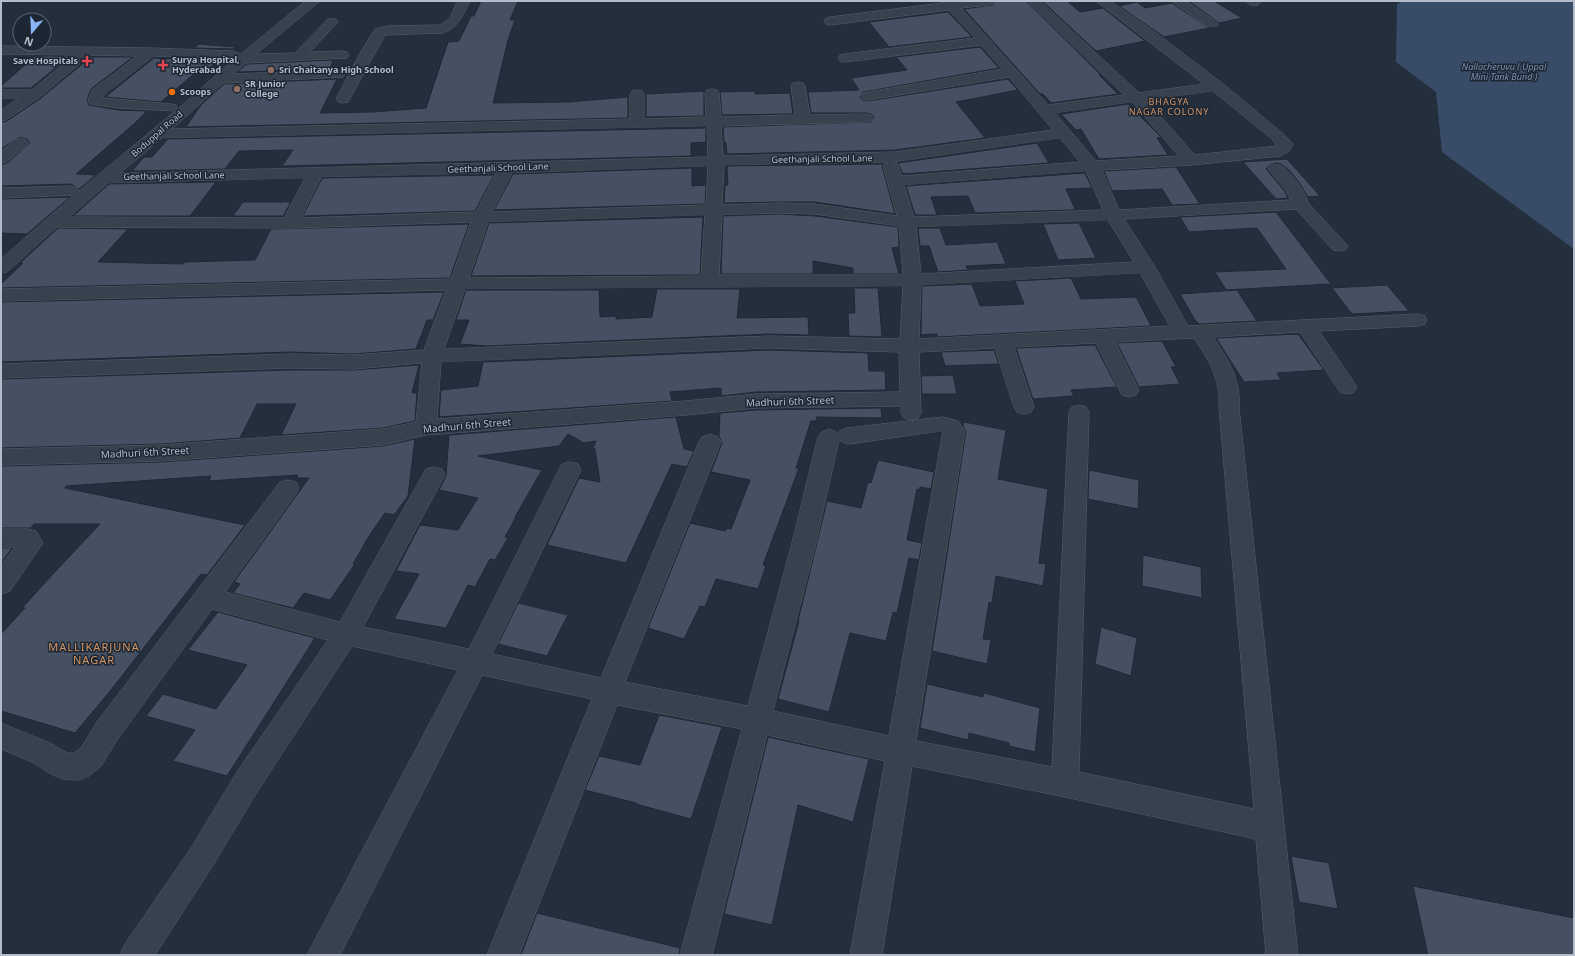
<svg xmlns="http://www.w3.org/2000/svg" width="1575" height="956" viewBox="0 0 1575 956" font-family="'Noto Sans',sans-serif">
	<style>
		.water { fill: #394c67 }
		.building { fill: #455162; stroke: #1f2835 }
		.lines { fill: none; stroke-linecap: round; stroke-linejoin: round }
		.minor-casing { stroke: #565f6c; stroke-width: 1 }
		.minor { fill: #38414e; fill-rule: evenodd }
		.health-dot { fill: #e0444e; stroke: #1d2633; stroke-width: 1.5 }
		.education-dot { fill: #8d6e63; stroke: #1d2633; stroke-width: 1.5 }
		.food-dot { fill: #e8710a; stroke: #1d2633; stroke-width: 1.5 }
		.labels { text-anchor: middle; stroke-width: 3; stroke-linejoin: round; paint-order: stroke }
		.far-poi-label { font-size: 9px; font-weight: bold; fill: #b4bcc9; stroke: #1d2633; text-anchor: start }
		.far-water-label { font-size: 9px; font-style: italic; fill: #7c92b1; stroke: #1d2633 }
		.far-neighbourhood-label { font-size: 9px; letter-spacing: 1px; fill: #d59563; stroke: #1d2633 }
		.far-street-label { font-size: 9px; fill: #b4bcc9; stroke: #1d2633 }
		.street-label { font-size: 10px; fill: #b4bcc9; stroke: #1d2633 }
		.neighbourhood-label { font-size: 11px; letter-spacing: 1px; fill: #d59563; stroke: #1d2633 }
	</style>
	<rect width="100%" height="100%" fill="#242f3e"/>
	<path class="water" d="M1403 1H1574V249L1442 152 1436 92 1396 62 1397 4Z"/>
	<path class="building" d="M481 1H518L510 20H515L508 40 493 103 568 102 628 97V118L186 127 201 105 224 84 337 79 320 113 373 112 426 108 448 42 459 41 471 16H474Z
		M995 1H1026L1099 73 1100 76 1118 94 1051 103 1043 94H1040L964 9 992 5Z
		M1042 1H1067L1080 12 1103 8 1145 41 1096 51Z
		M1189 1H1214L1242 18 1219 23Z
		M1137 2 1145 8 1172 3 1209 28 1164 37 1119 6Z
		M948 12 972 37 889 47 869 22Z
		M199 44 209 45 236 47 233 49 194 48Z
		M980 47 999 68 863 92 860 97 863 100 868 101 1008 79 1018 90 956 102 985 138 895 150 727 154 726 143 724 142 723 127 871 122 874 117 871 114 866 113H811L808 92 859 90 851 78 907 70 896 57Z
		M35 56H70L31 88H1V86Z
		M91 57H133L91 89 87 100 89 105 118 110 147 111 135 123 76 174 96 175 79 189 71 184 1 186V165L7 163 30 143 27 139 20 137 1 149V122L7 121 41 98Z
		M154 58 219 60 207 70 203 66 161 102 105 97Z
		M333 60 330 69 237 72 247 64Z
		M704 91V116L646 117V94Z
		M755 91V94L790 93 793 114 722 115 720 92Z
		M1128 104 1161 137 1157 138 1168 155 1099 159 1081 129 1076 130 1061 114Z
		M706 128V142L691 143V156L282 166 293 150 239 151 225 169 132 171 144 157H152L168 139Z
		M1037 143 1049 163 903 174 898 163Z
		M1287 159 1320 196 1308 197 1298 181 1289 170 1281 164 1276 163 1270 165 1266 169 1284 190 1288 198 1276 199 1243 162Z
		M883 164 882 166 895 214 815 202H779L724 203 725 185H728L727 166Z
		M1176 167 1200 204 1172 205 1162 189 1112 191 1104 171Z
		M692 168V186L706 185 705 204 494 210 513 174Z
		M1085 173 1092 188 1066 189 1075 209 1073 210 975 213 968 196 931 197 937 215H915L906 186Z
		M494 175 475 211 303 216 322 178Z
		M216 182 190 216H73L109 184Z
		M70 197 27 234 1 233V199Z
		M243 202H291L283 216H233Z
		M1276 212 1331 284 1226 290 1215 272 1286 269 1257 228 1189 232 1180 217Z
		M779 214 815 216 898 227 899 247 892 248 899 274H853V268L813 261V274H721L723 216Z
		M703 217 700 275 471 276 489 223Z
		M1079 223 1096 258 1058 260 1043 224Z
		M469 224 450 278 1 288V284L23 263H20L58 228 128 229 98 262 183 264 185 262 255 260 271 229Z
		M918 228H940L946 245 997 242 1006 264 966 266 968 270 938 272 929 246H920Z
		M1071 278 1081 299 1136 297 1151 326 937 337V334L921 335 922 286 972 284 980 306 1024 304 1015 281Z
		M1387 285 1409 311 1352 314 1332 288Z
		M854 288H878L882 337 849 336 848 313H855Z
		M657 289H740L737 318 808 317 809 335 769 334 486 346 460 344 469 320H456L466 290H599L600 317 616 316V319L652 317Z
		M1237 290 1257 321 1199 324 1195 320 1180 294Z
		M444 292 433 320H427L416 349 353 354 289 352 1 362V302Z
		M1298 334 1324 370 1277 373 1281 380 1244 382 1216 338Z
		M1162 341 1176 367H1171L1180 384 1139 387 1117 343Z
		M1095 345 1117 387 1071 390 1074 396 1033 399 1016 348Z
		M769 350 868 353 869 371H885L886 390 756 392 721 396V388L670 392 672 401 439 417 441 390 478 386 483 362Z
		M994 350 999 364 945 366 941 352Z
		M419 365 412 393H417L415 421 383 428 281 435 296 404H257L240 438 161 444 1 448V379L289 370H353Z
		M953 375 957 394H922L921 376Z
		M881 408 882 418 816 417 817 421H811L796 468H799L763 565 766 566 758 589 716 579 705 607 700 606 684 639 648 628 690 523 725 531 727 528 731 529 750 480 711 472 722 443 719 436 720 413 756 410Z
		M676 417 684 449 694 451 687 467 672 464 626 563 547 545 579 478 600 482 595 449 593 448 596 441 584 443 568 434 559 446 478 456 542 470 515 517H516L505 537 508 538 495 560 490 559 475 587 468 585 446 628 394 619 419 574 396 571 420 525 458 530 478 498 439 490 446 476 449 435Z
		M964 422 1006 430 998 479 1048 489 1039 563 1046 564 1043 586 996 576 992 603 989 602 983 639 991 640 987 664 932 651 966 431 963 426Z
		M415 439 408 496 394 515 385 513 369 536 353 564H355L330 600 304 593 293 608 233 593 240 584 234 582 309 478H296L298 475 209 481 211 476 66 486 65 488 245 525 207 575 201 574 111 690 75 733 1 711V634L25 608H22L52 575 100 524H34L31 528H1V466L161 462 383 446Z
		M878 460 934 472 931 489 920 487 919 490 917 489 907 540 922 543 919 560 909 558 897 613 893 612 886 641 850 633 829 712 778 699 799 621H798L827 501 861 508 868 482 871 483Z
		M1089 470 1139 480 1138 509 1088 499Z
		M1 548H12L1 563Z
		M1143 555 1201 567 1202 598 1142 586Z
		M518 603 568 615 547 656 498 644Z
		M218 612 315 638 227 776 173 761 195 730 146 716 163 694 216 709 247 665 188 650Z
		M1101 627 1137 638 1131 676 1095 664Z
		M927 684 983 697 984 693 1040 708 1035 752 1009 746V743L969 733 968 740 920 728Z
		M659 715 722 727 691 819 636 804V803L585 790 599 756 640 765Z
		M768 737 869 759 853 822 798 805 772 925 724 914Z
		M1291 856 1329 863 1338 909 1299 902Z
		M1413 886 1574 918V955H1428Z
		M537 913 680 948 679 955H521Z"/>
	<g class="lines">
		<g class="minor-casing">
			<path id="minor" d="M306 1H320L256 54 295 53 328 19H336L338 22 310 52 342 51 347 52 349 55 347 58 246 63 233 74 338 70 343 71 345 74 343 77 223 83 172 129 630 119V94L632 91 637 90 642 91 644 94V119L706 117 705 93 707 90 712 89 717 90 719 93 721 117 795 115 791 86 793 83 798 82 803 83 805 86 810 115 866 114 871 115 873 118 871 121 866 122 721 126 723 156 895 152 1053 130 1009 77 868 100 863 99 861 96 863 93 868 92 1002 69 981 45 845 62 840 61 838 58 840 55 845 54 975 38 949 10 830 25 826 24 824 21 826 18 830 17 943 3 942 1H994L992 4 988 5 961 8 1048 105 1124 95 1027 1H1040L1139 93 1204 84 1096 1H1110L1152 30 1222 83 1282 133 1293 144 1289 151 1280 156 1191 165 1102 170 1119 210 1291 200 1285 189 1268 169 1270 166C1274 165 1276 164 1280 165 1289 169 1307 194 1308 203L1348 246 1345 250 1339 251 1333 250 1296 209 1124 219 1155 267 1188 326 1418 314 1425 316 1427 320 1425 324 1418 326 1319 331 1357 387 1354 392 1347 394 1340 392 1300 332 1213 337C1228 359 1241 380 1239 408L1298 955H1266L1256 839 1065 797 912 766 882 955H850L885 761 767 735 712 955H680L742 729 617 705 519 955H487L592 699 482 675 340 955H307L458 670 352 646 257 792 213 865 155 955H120L125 944 193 845 237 772 328 640 212 609 117 740 101 766 89 776 79 780 63 779 53 775 30 761 1 749V723L50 743 67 753H74L81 748 97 722 280 482 288 480 296 482 299 488 296 494 225 592 340 622 426 469 434 467 442 469 445 475 363 627 469 649 562 464 570 462 578 464 581 470 492 654 601 678 699 442 702 437 710 434 718 437 721 442 625 682 748 706 792 543 818 437 822 432 829 429 836 432 838 434 840 431 847 428 943 417 958 421 965 431 916 741 1052 767 1069 412 1072 407 1079 405 1086 407 1089 412 1079 772 1254 809 1219 408C1221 380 1209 360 1194 338L1115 342 1139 390 1136 395 1129 397 1122 395 1096 343 1014 347 1034 407 1031 412 1024 414 1017 412 1014 407 995 348 919 352 921 413 918 418 911 420 904 418 901 413V406L756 408 686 415 426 435 383 445 161 461 1 465V449L161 445 383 429 416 422 422 363 353 369 289 368 1 378V364L289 354 353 355 424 350 446 290 1 301V289L451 279 471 222 290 228 57 227 7 272 1 273V259L74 195 1 198V188L71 186 77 188 79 191 175 111 118 108 90 104 88 101 92 90 137 56 90 55 40 97 6 120 1 121V110L19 98H1V90H32L74 55 1 54V46L151 48 234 51 240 54ZM154 56 234 59 178 109 176 105 171 104 103 98 104 95ZM1213 91 1272 139 1277 146 1195 155 1146 100ZM1132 102 1179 156 1096 161 1055 113ZM707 126 708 157 120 173 162 138ZM1060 138 1080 162 902 176 897 163 893 162ZM889 162 885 163 883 166 897 216 815 204 779 203 722 205 724 165ZM708 166 706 205 492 212 512 173ZM1086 171 1103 210 914 217 904 185ZM496 173 476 212 301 218 321 177ZM305 178 284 218 69 217 108 183ZM779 213 815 214 899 226 903 275H719L722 215ZM705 215 701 276 469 278 488 222ZM1108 220 1134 262 921 274 916 227ZM1140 273 1170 326 919 339 921 285ZM903 286 900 339 769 336 444 349 465 289ZM769 348 899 352 900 392 756 394 686 401 437 419 441 362ZM943 431 889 736 773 711 816 543 839 440 847 444Z
				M458 1H470C463 15 458 29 442 33L385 35 348 102 343 103 338 102 336 99 359 55 375 29 388 26 440 25 449 19Z
				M1172 1H1186L1218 23 1217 26H1207Z
				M1246 1H1259L1260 2 1258 5C1253 6 1249 6 1246 1Z
				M21 138 26 140 29 143 26 146 6 162 1 164V151L16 140Z
				M1 529H28L36 531 43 543 10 591 1 594V565L15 547H1Z"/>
		</g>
		<use href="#minor" class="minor"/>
	</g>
	<g class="health-dot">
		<path d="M85 55h4v4h4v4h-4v4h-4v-4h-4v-4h4z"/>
		<path d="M161 59h4v4h4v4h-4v4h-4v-4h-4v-4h4z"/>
	</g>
	<g class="education-dot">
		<circle cx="271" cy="70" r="4"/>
		<circle cx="237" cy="89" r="4"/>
	</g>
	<circle class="food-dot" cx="172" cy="92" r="4"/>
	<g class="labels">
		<g class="far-poi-label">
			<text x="172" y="63">Surya Hospital,<tspan x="172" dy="10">Hyderabad</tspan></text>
			<text x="78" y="64" text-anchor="end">Save Hospitals</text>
			<text x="279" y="73">Sri Chaitanya High School</text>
			<text x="245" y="87">SR Junior<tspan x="245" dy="10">College</tspan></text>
			<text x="180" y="95">Scoops</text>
		</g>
		<g class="far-water-label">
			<text x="1504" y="70">Nallacheruvu ( Uppal<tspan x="1504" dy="10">Mini Tank Bund )</tspan></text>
		</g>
		<g class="far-neighbourhood-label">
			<text x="1169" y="105">BHAGYA<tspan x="1169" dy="10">NAGAR COLONY</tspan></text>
		</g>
		<g class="far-street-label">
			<text transform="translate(157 134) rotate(-41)" y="3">Boduppal Road</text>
			<text transform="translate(822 159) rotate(-1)" y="3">Geethanjali School Lane</text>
			<text transform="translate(498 168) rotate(-2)" y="3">Geethanjali School Lane</text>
			<text transform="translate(174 176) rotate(-1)" y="3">Geethanjali School Lane</text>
		</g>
		<g class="street-label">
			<text transform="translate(790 401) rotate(-2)" y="4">Madhuri 6th Street</text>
			<text transform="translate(467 425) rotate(-5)" y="4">Madhuri 6th Street</text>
			<text transform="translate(145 452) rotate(-3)" y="4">Madhuri 6th Street</text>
		</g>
		<g class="neighbourhood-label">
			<text x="94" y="651">MALLIKARJUNA<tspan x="94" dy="13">NAGAR</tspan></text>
		</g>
	</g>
	<rect width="1575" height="956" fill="none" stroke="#b4bcc9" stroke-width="4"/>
	<g transform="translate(32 32) rotate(199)"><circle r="19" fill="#1d2633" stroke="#59626f"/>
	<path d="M0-3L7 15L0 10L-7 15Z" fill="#8ab4f8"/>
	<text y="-6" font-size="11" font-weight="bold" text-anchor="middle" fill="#b4bcc9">N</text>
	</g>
</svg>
